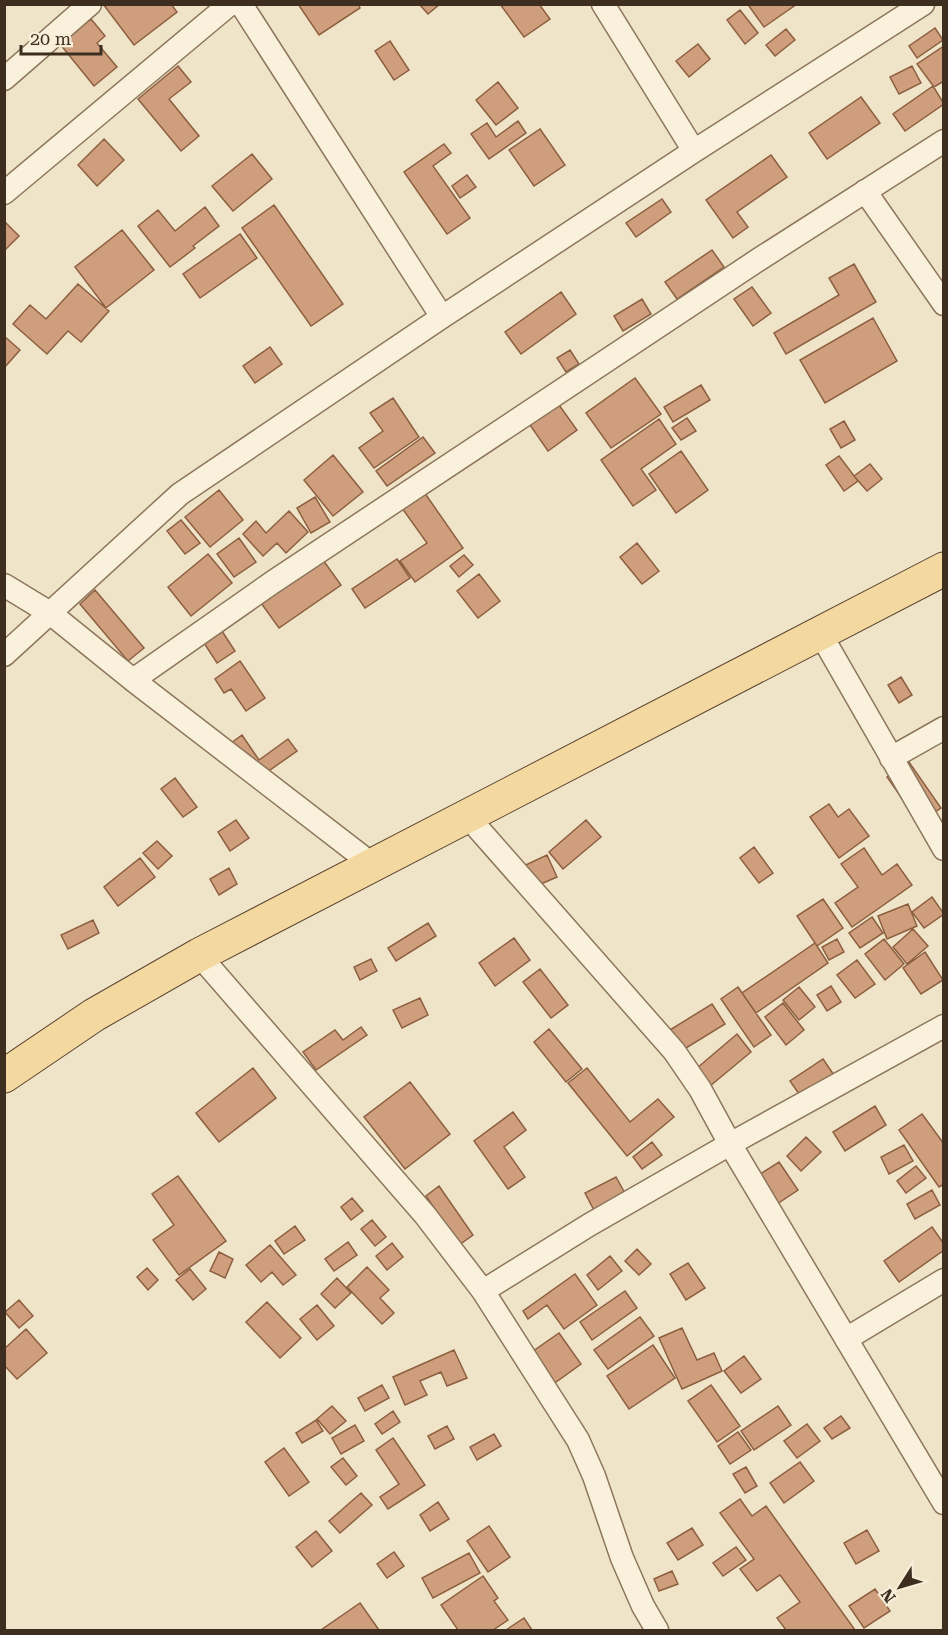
<svg xmlns="http://www.w3.org/2000/svg" width="948" height="1635" viewBox="0 0 948 1635" font-family="'Roboto Serif',serif">
	<style>
		.building { fill: #cf9f7d; stroke: #8d5f41; stroke-width: 1.5 }
		.lines { fill: none; stroke-linecap: round; stroke-linejoin: round }
		.minor-casing { stroke: #8d765c; stroke-width: 25 }
		.primary-casing { stroke: #5b4430; stroke-width: 35 }
		.minor { stroke: #faf1dc; stroke-width: 22 }
		.primary { stroke: #f3d9a0; stroke-width: 33 }
	</style>
	<rect width="100%" height="100%" fill="#f0e4c8"/>
	<path class="building" d="M103 4H171L177 12 134 45Z
		M298 4H358L360 8 319 35Z
		M419 4H440L428 14Z
		M500 4H539L550 19 524 37Z
		M751 4H797L764 27 749 6Z
		M740 10 758 33 745 44 727 20Z
		M91 19 105 36 97 43 117 67 94 86 60 44Z
		M935 28 943 40 917 58 909 46Z
		M786 29 795 40 775 56 766 45Z
		M390 41 409 70 394 80 375 51Z
		M698 44 710 59 689 77 676 61Z
		M944 46V81L934 87 917 64Z
		M178 66 191 82 169 99 199 136 181 151 138 99Z
		M912 66 921 83 899 94 890 77Z
		M498 82 518 108 496 125 476 100Z
		M933 86 944 104 905 131 893 114Z
		M861 97 880 123 827 159 809 133Z
		M518 121 526 133 489 159 471 134 487 123 496 137Z
		M540 129 565 165 534 186 509 150Z
		M104 139 124 160 97 186 78 165Z
		M444 144 451 153 433 166 470 218 447 234 404 172Z
		M252 154 272 179 233 211 212 186Z
		M771 155 787 177 737 212 748 227 733 238 706 200Z
		M467 175 476 187 460 198 452 186Z
		M662 199 671 212 636 237 626 223Z
		M274 205 343 304 311 326 242 228Z
		M205 207 219 226 193 246 195 248 170 267 138 226 158 210 175 231Z
		M4 221 19 236 4 251Z
		M122 230 154 270 106 308 75 267Z
		M240 234 257 258 200 298 183 274Z
		M712 250 724 267 677 299 665 282Z
		M854 264 876 302 786 354 774 333 839 295 829 278Z
		M78 284 109 311 81 342 68 331 47 354 13 324 30 305 46 319Z
		M752 287 771 313 753 326 734 299Z
		M561 292 576 314 521 354 505 332Z
		M642 299 651 314 623 331 614 316Z
		M873 318 897 361 825 403 800 360Z
		M4 336 20 350 4 368Z
		M270 347 282 364 255 383 243 366Z
		M570 350 579 364 566 372 557 358Z
		M635 378 661 414 611 448 586 413Z
		M701 385 710 400 673 422 664 407Z
		M393 398 419 437 374 468 359 448 383 431 370 413Z
		M559 405 577 430 548 451 530 425Z
		M687 418 696 431 681 440 672 428Z
		M659 419 676 444 641 469 656 490 633 506 601 460Z
		M844 421 855 440 841 448 830 429Z
		M423 437 435 453 387 486 376 471Z
		M681 451 708 490 676 513 649 474Z
		M333 455 363 492 333 516 304 480Z
		M839 456 858 481 844 491 826 465Z
		M870 464 882 479 867 491 854 476Z
		M219 490 243 520 210 547 185 517Z
		M424 492 463 548 415 582 400 561 427 543 402 508Z
		M315 497 330 522 311 533 297 508Z
		M289 511 308 532 286 553 277 543 263 556 243 534 256 521 266 533Z
		M181 520 200 543 185 554 167 531Z
		M239 538 256 562 234 577 217 554Z
		M637 543 659 571 642 584 620 557Z
		M208 554 232 583 191 616 168 587Z
		M464 555 473 565 459 577 450 566Z
		M397 559 410 578 365 608 352 589Z
		M323 560 341 585 279 628 261 603Z
		M479 574 500 601 478 618 457 591Z
		M95 590 144 648 128 661 80 604Z
		M220 628 235 651 217 663 202 640Z
		M240 661 265 698 246 711 231 689 224 693 215 679Z
		M901 677 912 695 899 703 888 685Z
		M242 735 259 760 288 739 297 751 253 782 227 746Z
		M909 762 941 808 919 823 887 777Z
		M175 778 197 807 183 817 161 789Z
		M829 804 838 817 849 809 869 836 839 858 810 817Z
		M236 820 249 838 230 851 218 832Z
		M586 820 601 837 563 869 549 852Z
		M157 841 172 856 158 869 143 853Z
		M754 847 773 873 759 883 740 858Z
		M864 848 882 875 897 864 912 885 852 927 835 903 858 887 841 864Z
		M547 855 557 877 529 889 519 868Z
		M140 858 155 877 118 906 104 887Z
		M229 868 237 884 219 895 210 879Z
		M932 897 944 914 924 928 912 912Z
		M823 899 843 928 817 946 797 916Z
		M908 904 917 926 887 939 878 916Z
		M872 917 883 933 860 948 849 933Z
		M93 920 99 933 68 949 61 935Z
		M428 923 436 936 396 961 388 948Z
		M913 929 928 946 907 964 893 947Z
		M514 938 530 960 495 986 479 963Z
		M837 939 844 952 829 960 822 947Z
		M884 939 904 964 885 980 865 954Z
		M815 943 828 963 756 1013 742 993Z
		M925 952 943 980 921 994 903 968Z
		M371 959 377 971 360 980 354 967Z
		M857 960 875 984 855 998 837 975Z
		M540 969 568 1005 551 1018 523 982Z
		M831 986 841 1002 827 1011 817 995Z
		M738 987 771 1035 754 1047 721 999Z
		M799 987 815 1007 799 1020 783 1000Z
		M420 998 428 1015 402 1028 393 1010Z
		M783 1003 804 1030 786 1045 765 1017Z
		M712 1004 725 1024 678 1053 665 1033Z
		M361 1027 367 1035 316 1070 303 1052 335 1030 343 1040Z
		M549 1029 582 1069 566 1082 534 1042Z
		M737 1034 751 1052 704 1091 690 1074Z
		M823 1059 834 1075 801 1097 790 1081Z
		M253 1068 276 1098 219 1142 196 1113Z
		M587 1068 630 1122 658 1099 674 1117 627 1156 568 1083Z
		M410 1082 450 1134 405 1169 364 1117Z
		M875 1106 886 1125 845 1151 833 1132Z
		M513 1112 526 1130 504 1147 525 1177 508 1189 474 1141Z
		M922 1114 944 1144V1184L939 1187 899 1130Z
		M806 1137 821 1152 801 1171 787 1156Z
		M652 1142 662 1155 642 1169 633 1157Z
		M904 1145 913 1161 889 1174 881 1157Z
		M779 1162 798 1190 774 1206 754 1178Z
		M916 1166 926 1178 906 1193 897 1181Z
		M178 1176 226 1241 179 1275 153 1240 174 1225 152 1194Z
		M616 1177 627 1197 596 1214 585 1193Z
		M439 1186 473 1235 459 1245 426 1196Z
		M932 1190 940 1205 915 1219 907 1204Z
		M352 1198 363 1211 351 1220 341 1207Z
		M372 1220 386 1237 375 1246 361 1229Z
		M295 1226 305 1240 284 1254 275 1241Z
		M932 1227 944 1244V1250L899 1282 884 1261Z
		M348 1242 357 1255 334 1271 325 1259Z
		M392 1243 403 1257 387 1270 376 1256Z
		M270 1245 296 1275 283 1285 272 1272 261 1282 246 1265Z
		M637 1249 651 1264 639 1275 625 1261Z
		M219 1252 233 1259 225 1278 210 1271Z
		M610 1256 622 1271 598 1290 587 1275Z
		M688 1263 705 1288 686 1300 670 1274Z
		M367 1267 389 1290 380 1298 394 1313 382 1324 347 1287Z
		M147 1268 158 1280 148 1290 137 1277Z
		M190 1269 206 1289 193 1300 176 1280Z
		M575 1274 597 1305 564 1329 547 1305 528 1319 523 1311Z
		M337 1278 351 1293 335 1308 321 1294Z
		M625 1291 637 1308 592 1340 580 1322Z
		M19 1300 33 1316 19 1328 5 1312Z
		M267 1302 301 1338 280 1358 246 1322Z
		M317 1305 334 1326 317 1340 300 1319Z
		M640 1317 654 1336 608 1369 594 1350Z
		M682 1328 697 1360 714 1353 722 1371 682 1389 659 1338Z
		M26 1329 47 1353 17 1379 4 1365V1349Z
		M559 1333 581 1364 552 1385 529 1354Z
		M653 1345 675 1378 629 1409 607 1376Z
		M454 1350 467 1378 447 1386 441 1372 420 1381 427 1395 405 1405 393 1377Z
		M744 1356 761 1379 741 1393 724 1371Z
		M382 1385 389 1398 365 1411 358 1398Z
		M711 1385 740 1426 717 1442 688 1401Z
		M332 1406 346 1421 330 1434 317 1419Z
		M778 1406 791 1425 754 1450 741 1431Z
		M393 1411 400 1422 382 1434 375 1424Z
		M841 1416 850 1428 832 1439 824 1428Z
		M316 1420 323 1431 302 1443 296 1433Z
		M807 1424 820 1441 797 1458 784 1441Z
		M355 1425 364 1441 341 1454 332 1438Z
		M447 1426 454 1439 435 1449 428 1436Z
		M738 1432 751 1450 730 1464 718 1446Z
		M494 1434 501 1446 477 1460 470 1447Z
		M393 1438 425 1485 388 1509 380 1497 399 1484 376 1450Z
		M284 1448 309 1482 289 1496 265 1462Z
		M343 1458 357 1476 346 1485 331 1467Z
		M800 1462 814 1481 784 1503 770 1483Z
		M746 1467 757 1486 745 1493 733 1474Z
		M361 1493 372 1505 340 1533 329 1521Z
		M740 1499 752 1516 766 1506 855 1630H786L777 1618 800 1602 780 1575 757 1591 740 1569 754 1559 720 1513Z
		M438 1502 449 1519 430 1531 420 1515Z
		M489 1526 510 1557 488 1572 467 1541Z
		M692 1528 703 1545 678 1560 667 1543Z
		M867 1530 879 1551 856 1564 844 1543Z
		M316 1531 332 1551 312 1567 296 1547Z
		M736 1547 746 1560 723 1576 713 1563Z
		M394 1552 404 1566 387 1578 377 1564Z
		M469 1553 480 1573 433 1598 422 1578Z
		M672 1571 678 1584 659 1591 654 1579Z
		M483 1576 498 1598 494 1601 508 1620 493 1630H458L441 1605Z
		M875 1589 890 1611 864 1628 849 1606Z
		M360 1603 379 1630H321Z
		M524 1618 532 1630H506Z"/>
	<g class="lines">
		<g class="minor-casing">
			<path id="minor" d="M241 4 442 317
				M603 4 694 151
				M4 79 90 4
				M865 191 944 304
				M4 193 230 4
				M4 585 50 613 133 680 373 865
				M820 633 944 849
				M4 655 180 494 442 317 694 151 923 4
				M133 680 273 582 758 260 944 141
				M891 758 944 728
				M468 817 674 1051 700 1089 730 1144 944 1503
				M199 955 425 1215 483 1291 578 1440 594 1476 622 1558 643 1606 657 1630
				M483 1291 589 1225 730 1144 944 1026
				M846 1339 944 1280"/>
		</g>
		<g class="primary-casing">
			<path id="primary" d="M4 1076 94 1015 199 955 944 569"/>
		</g>
		<use href="#minor" class="minor"/>
		<use href="#primary" class="primary"/>
	</g>
	<rect width="948" height="1635" fill="none" stroke="#3d2e20" stroke-width="12"/>
	<g transform="translate(900 1587) rotate(233)" stroke="#f7eed8" stroke-width="4.5" paint-order="stroke">
	<path d="M0-4.5L10 22L0 15L-10 22Z" fill="#3d2e20"/>
	<text y="-9" font-size="16" font-weight="bold" text-anchor="middle" fill="#3d2e20">N</text>
	</g>
	<path d="M21 45v9h80v-9" fill="none" stroke="#3d2e20" stroke-width="3"/>
	<text x="30" y="45" font-size="18" fill="#3d2e20" stroke="#f7eed8" stroke-width="4.5" paint-order="stroke">20 m</text>
</svg>
